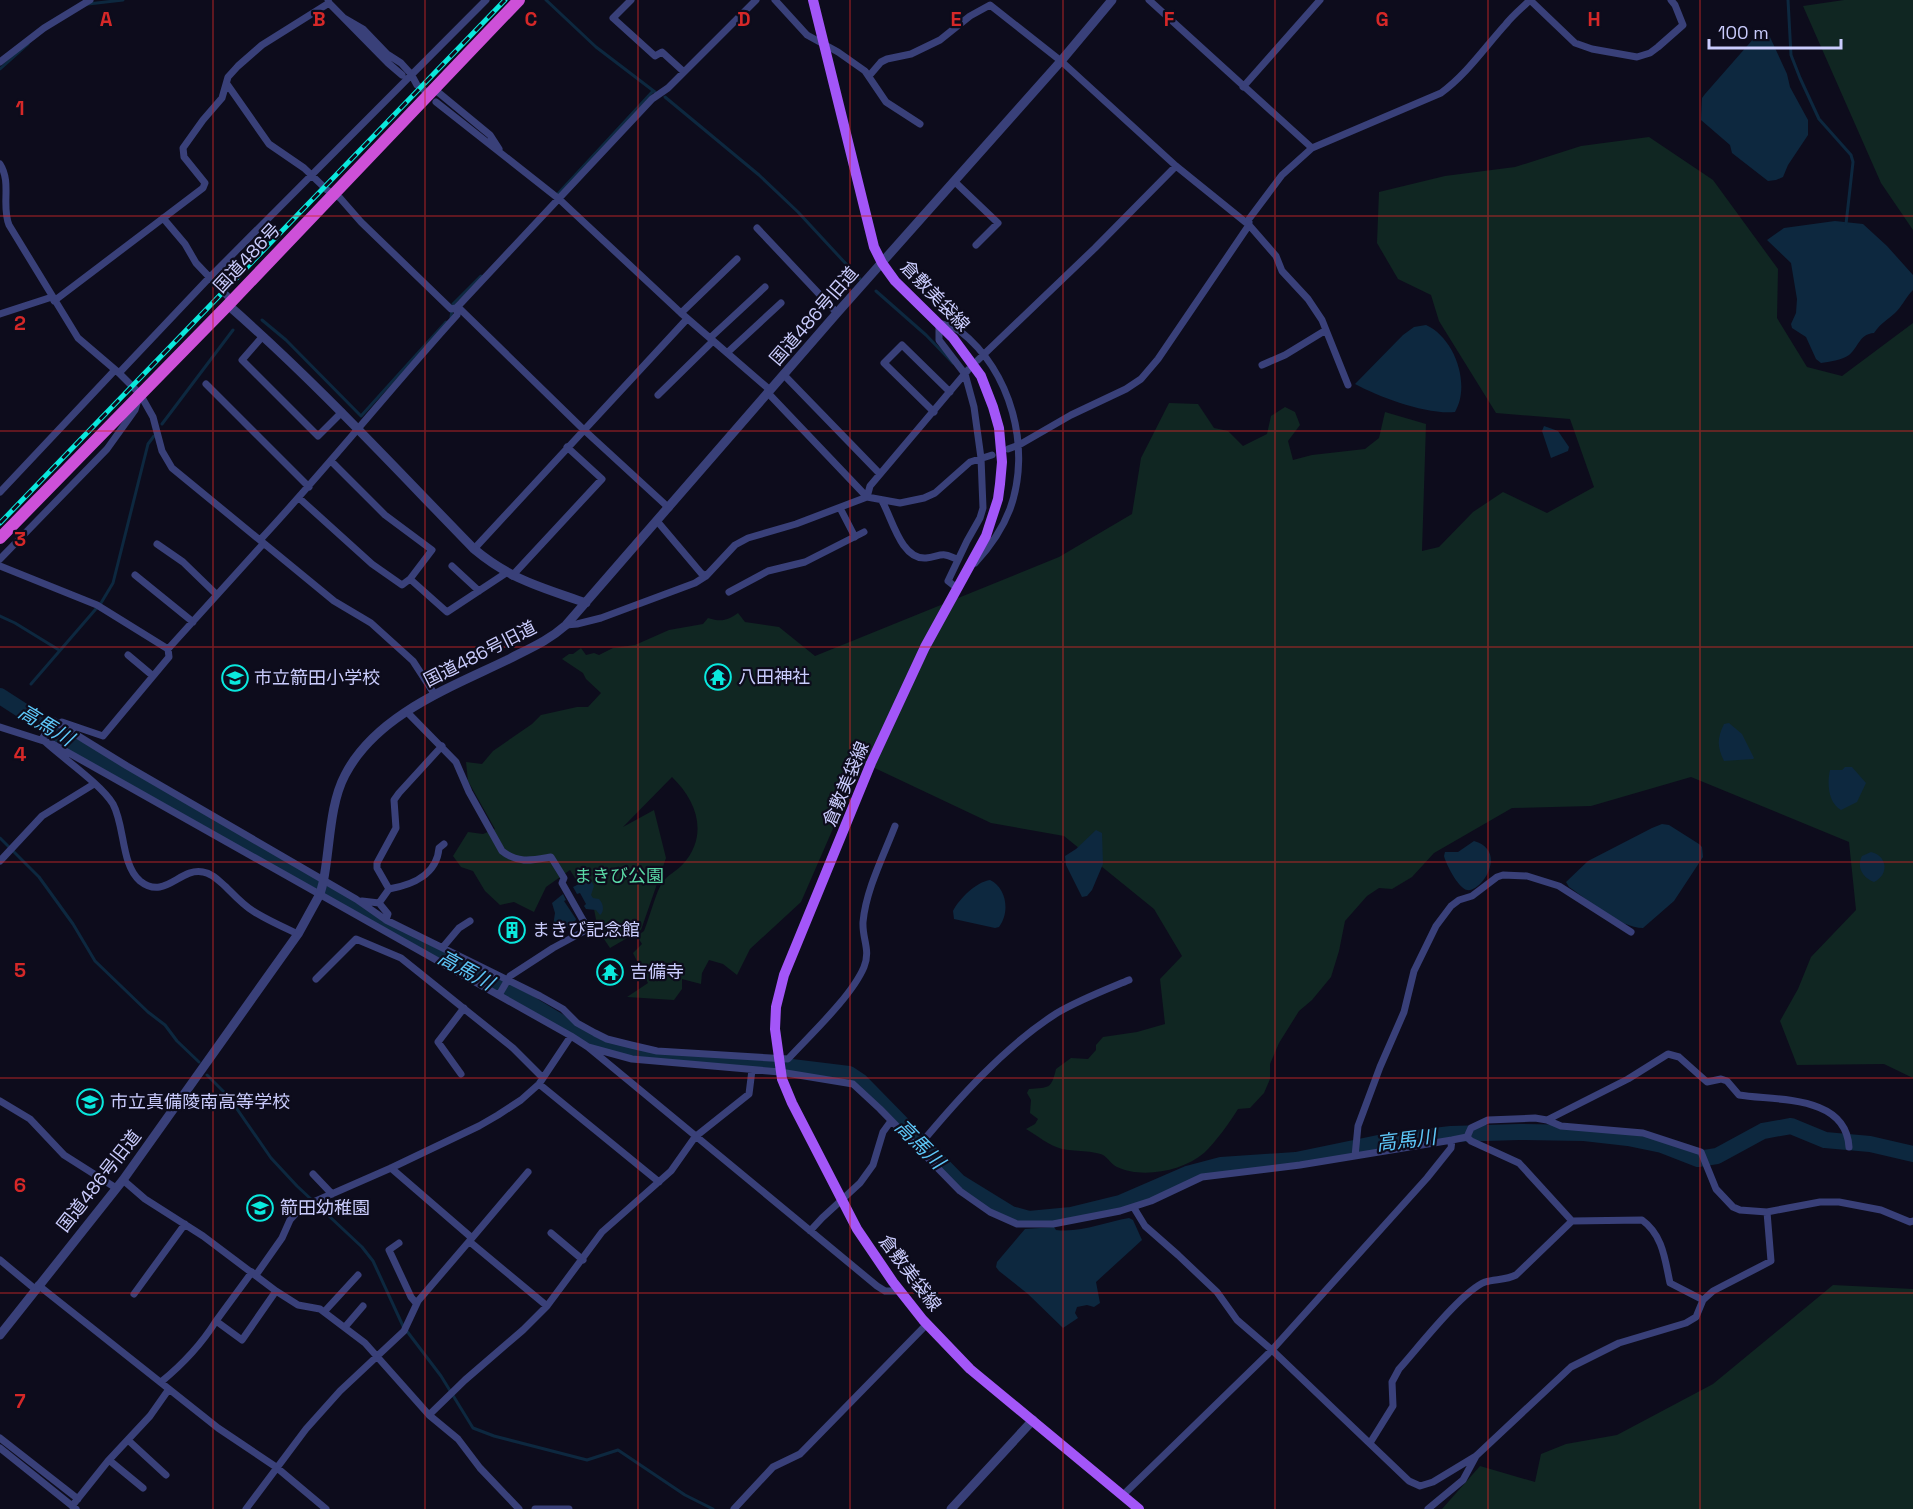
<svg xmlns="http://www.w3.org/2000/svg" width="1913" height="1509" viewBox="0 0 1913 1509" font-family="'Space Grotesk','Noto Sans JP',sans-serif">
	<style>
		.green { fill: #102622 }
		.water { fill: #0d283f }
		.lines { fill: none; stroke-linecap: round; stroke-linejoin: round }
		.stream { stroke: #0d283f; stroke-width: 3 }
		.river { stroke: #0d283f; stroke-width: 16 }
		.minor { stroke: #394079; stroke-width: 7 }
		.tertiary { stroke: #394079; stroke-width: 9 }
		.primary { stroke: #a356f8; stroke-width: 10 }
		.trunk { stroke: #cd50d8; stroke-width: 12 }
		.rail-casing { stroke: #0ae8dd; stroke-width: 5 }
		.rail { stroke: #0d0c1c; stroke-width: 3; stroke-dasharray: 9; stroke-linecap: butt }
		.grid { fill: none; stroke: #d62828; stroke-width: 1.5; stroke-opacity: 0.55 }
		.labels { text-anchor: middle; stroke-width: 4.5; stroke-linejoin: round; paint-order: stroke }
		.street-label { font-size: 18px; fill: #caccfd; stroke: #0d0c1c }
		.poi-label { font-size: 18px; fill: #caccfd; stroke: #0d0c1c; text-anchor: start }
		.park-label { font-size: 18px; fill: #5ad8a6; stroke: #0d0c1c }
		.water-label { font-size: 20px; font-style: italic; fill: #5dc7f8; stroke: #0d0c1c }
		.grid-label { font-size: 20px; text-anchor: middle; font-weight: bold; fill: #d62828; stroke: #0d0c1c; stroke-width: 4.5; stroke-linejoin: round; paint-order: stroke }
	</style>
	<rect width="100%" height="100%" fill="#0d0c1c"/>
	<path class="green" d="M1844 0H1913V230L1881 183 1803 6Z
		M1649 137 1713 180 1778 269 1777 318 1807 367 1842 376 1913 323V1078L1884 1064 1797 1065 1780 1021 1798 989 1811 957 1856 910 1849 842 1691 777 1591 806 1512 808 1434 853 1412 877 1392 889 1379 888 1367 896 1345 921 1339 951 1331 977 1312 1000 1299 1011 1279 1043 1270 1064V1079L1264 1093 1250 1108 1238 1109C1230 1122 1215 1143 1204 1153 1183 1171 1142 1179 1117 1167 1111 1164 1108 1158 1103 1155 1096 1151 1072 1151 1062 1149 1048 1145 1038 1136 1026 1129L1035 1124 1038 1119 1030 1113 1031 1100 1027 1093 1029 1089C1049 1087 1051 1090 1056 1069L1071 1058 1088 1059 1096 1050V1045L1103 1037 1137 1032 1165 1024 1160 979 1182 956 1154 909 1064 836 991 823 862 762 801 902 750 949 737 975 723 964 709 960 702 973 701 984 682 979V989L674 1000 627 997 648 983 633 953 642 944 637 936 644 931C649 919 656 892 662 883 667 875 677 871 683 864 709 835 697 801 672 777L623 827 654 810 666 858 641 930 610 948 598 930 594 909 570 870 546 887 534 912 514 902 500 905 485 891 473 871 461 867 453 856 468 832 483 834 495 829 468 781 466 762 482 764 493 751 532 724 541 715 577 707H588L601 693 586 679 583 673 562 659 569 654H573L581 648 586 655 594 653 599 655 613 648 635 645 669 630 703 624 708 618C721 622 727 621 738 613L745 622 779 627 815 656 1059 557 1132 514 1141 458 1169 403 1198 404 1214 428 1228 431 1243 446 1267 434 1271 416 1285 407 1295 412 1300 425 1288 441 1293 460 1312 455 1365 449 1379 438 1385 412 1426 424 1422 551 1439 547 1473 512 1503 492 1547 513 1594 487 1570 419 1496 413 1439 321 1431 295 1398 279 1377 243 1379 192 1445 176 1515 167 1581 146Z
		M1833 1285 1913 1289V1509H1442L1480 1466 1535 1482 1541 1454 1566 1444 1617 1435 1713 1384Z"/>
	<path class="water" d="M1764 32 1769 35 1787 74 1790 87 1808 120V135L1788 165 1783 177 1776 180 1768 181 1732 153 1730 145 1701 120 1702 98 1705 94 1755 37Z
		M1835 221 1863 224 1887 246 1913 275V290C1906 297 1901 308 1895 313 1886 321 1882 322 1874 333 1859 334 1859 347 1849 355 1842 360 1829 362 1821 363L1816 359 1806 337 1792 328 1791 324 1796 313 1797 299 1791 263 1767 240 1784 228Z
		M1426 325C1455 338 1471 385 1455 412 1427 415 1379 397 1355 384L1403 335 1414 327Z
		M1544 426 1558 431 1569 447 1568 451 1551 458 1542 431Z
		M1729 723 1742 734 1754 758 1753 759 1724 761C1717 747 1717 738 1724 724Z
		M1845 767H1852L1866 783 1857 802 1841 810C1828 803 1827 783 1830 770H1842Z
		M1662 824 1669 825 1699 844 1702 847 1703 857 1674 901 1643 928C1620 928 1588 900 1569 887L1566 882 1588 861 1652 828Z
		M1096 830 1102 833 1103 864 1092 890 1087 896 1082 897 1066 865 1065 856 1076 849Z
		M1474 841C1509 851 1481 893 1467 890 1458 888 1446 864 1444 856L1445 852H1458Z
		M1871 852C1888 856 1889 875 1874 882 1863 878 1856 867 1862 856Z
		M587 880 592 882 594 886 591 895 593 898 599 899C603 903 605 911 600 915L596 910 586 909 584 906 586 904 580 893 577 894 573 887Z
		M990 880C1007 888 1010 913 999 927L995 928 954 919 953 911C959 899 976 882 990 880Z
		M563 894 566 900 564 901 576 919 573 929 567 927 558 931 553 926 555 913 552 903Z
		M1129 1218 1133 1220 1142 1240 1096 1282 1100 1303 1094 1307 1087 1305 1077 1307 1075 1313 1078 1318 1063 1328 1028 1294 999 1271 996 1267 997 1262 1025 1229 1054 1227 1056 1230C1081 1233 1105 1222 1129 1218Z"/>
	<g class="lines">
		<path class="stream" d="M546 0 596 47 655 92
			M1788 0 1791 55 1800 78 1819 119 1851 155 1853 162 1846 224
			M88 4 123 0
			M0 69 28 44
			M665 97 759 175 798 212 860 279
			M555 197 653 91
			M876 291 926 335 953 363
			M451 317 453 304 481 276
			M262 320 286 340 361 416 446 322
			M162 424 233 330
			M0 616 15 623 59 650
			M31 684 101 603 113 583 148 444 154 436
			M8 707 14 702
			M0 838 39 877 73 924 95 961 148 1012 165 1025 177 1041 199 1062
			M207 1075 228 1096 271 1158 297 1186 362 1247 373 1261 403 1326 441 1376 473 1428 494 1436 587 1460 618 1450 685 1495 713 1509"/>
		<path class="river" d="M0 696 62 736 228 836 390 928 529 1003 588 1039 625 1051 656 1056 760 1063 849 1074 861 1082 959 1182 1011 1214 1029 1219 1071 1215 1120 1203 1187 1174 1221 1165 1296 1160 1383 1142 1451 1134 1519 1132 1584 1133 1628 1138 1662 1145 1698 1159 1717 1156 1763 1131 1791 1126 1825 1140 1870 1144 1913 1154"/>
		<path class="minor" d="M631 0 613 18 655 56 662 52 684 72
			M775 0 807 35 838 52 865 71 886 102 920 124
			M1149 0 1312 148
			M1530 0 1575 43 1592 49 1637 57 1650 53 1658 47 1683 25 1675 5 1671 0
			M329 3 388 63 402 75
			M344 18 363 29 387 54 401 63 411 74 417 85 428 93
			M0 62 44 28 90 0
			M869 76 881 62 887 59 911 54 940 40 970 16 990 5 1061 61 1176 166 1249 225 1276 256 1282 271 1308 299 1322 320 1348 385
			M227 84 269 144 304 168 327 190 340 198 361 222 451 309 456 308 461 303 652 99 668 88 756 0
			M1243 87 1320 0
			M433 88 490 135 499 149
			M436 102 559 199 681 313 770 390
			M0 164C12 183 1 205 9 225L78 338 119 373 140 394 153 417 162 451 172 468 334 601 371 623 413 661 435 695
			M955 182 998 223 976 245
			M163 218 185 244 196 263 232 301
			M757 228 837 313
			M54 301 203 188 205 183 184 157 183 148 203 120 222 98 228 77 238 66 262 45 329 3 328 0
			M458 307 583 429 669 508
			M681 313 737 259
			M0 314 52 297
			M263 336 242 360 318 436 342 412
			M710 338 765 287
			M728 352 781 303
			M978 360 1095 248 1176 166
			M1262 365 1285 355 1326 330
			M119 373 209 278 486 0
			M784 375 880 474
			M206 384 309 487
			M768 393 867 497 900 503 924 498 935 493 970 462 992 455
			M658 395 713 341
			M934 412 884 363 902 345 950 392
			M1008 449 1019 445 1071 415 1126 389 1141 379 1158 359 1249 225V219L1282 175 1312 148 1441 93C1467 74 1485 47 1506 24 1513 15 1522 8 1530 0
			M331 461 385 515 432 550 410 579
			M0 492 115 370
			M867 497 870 486 968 370
			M299 498 372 564 402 585 410 579 447 612 506 573
			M882 501C892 518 901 560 926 558 941 556 942 551 958 560
			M840 508 855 537
			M657 521 701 573 706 576
			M260 540C328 467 390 389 457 315L458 307
			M157 544 183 562 216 594
			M474 549 687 319
			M0 559 107 449 135 410 138 400
			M0 566 97 605 168 649 263 544
			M452 566 479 591
			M135 575 193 622
			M512 576 602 479 567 447
			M957 588 948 581 967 541 980 518 983 508 981 458 974 407 965 374 939 340V323C945 325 954 327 960 331 1011 371 1032 448 1010 509 1002 530 990 547 975 563
			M729 592 768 571 805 562 864 532
			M566 625 577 624 601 618 695 583 706 576 735 545 748 538 796 524 867 497
			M128 655 153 676
			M407 712 456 762 469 792 502 851C518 864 533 860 551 857L564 878 562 883 588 929 553 948 510 976 499 995
			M54 721 127 766 356 899 386 920 540 996 563 1009 577 1023 595 1033 607 1039 631 1045 657 1051 788 1059C810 1035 852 996 864 967 871 950 862 939 863 922 866 890 883 857 895 826
			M54 721 42 739C61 757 101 784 113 804 125 826 121 865 140 881 165 901 180 867 203 872 212 873 219 881 226 887 234 895 243 905 253 911 267 920 283 927 298 934
			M62 722 103 736 169 657 168 649
			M0 727 53 744 571 1036 588 1047 877 1286 885 1291H900
			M0 861 42 816 94 784
			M389 889C413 885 437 874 439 848L444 844
			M362 901 379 903 388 914 386 920
			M379 903 389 889 377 868V863L396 828 394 800 399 793 442 746
			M443 947 459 928 470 921
			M316 979 356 939 401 958 513 1048 543 1078
			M588 1047 632 1059 780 1072 853 1084 880 1109 960 1191 990 1212 1017 1224H1053L1120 1211 1151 1201 1202 1177 1300 1165 1452 1140 1467 1137 1471 1128 1488 1120 1535 1118 1547 1120 1561 1126 1643 1133 1701 1152 1716 1189 1733 1207 1740 1210 1767 1212 1820 1202H1839L1881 1210 1910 1222 1913 1221
			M461 1074 438 1042 464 1008
			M539 1084 659 1182
			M0 1101 30 1119 64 1155 116 1188
			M1547 1120 1628 1079 1668 1054 1679 1057 1707 1082 1721 1079 1727 1081 1739 1095C1775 1101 1846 1094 1849 1147
			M1467 1137 1471 1141 1519 1163 1572 1221 1642 1220C1663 1235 1665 1260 1670 1283L1703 1300
			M918 1147C957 1100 1005 1046 1057 1013 1079 1000 1105 990 1129 980
			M1355 1156 1358 1126 1380 1067 1404 1012 1414 971 1436 926 1451 906 1459 900 1472 896 1497 877 1503 875 1527 876 1559 886 1631 932
			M391 1168 472 1238 528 1172
			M313 1174 332 1194
			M123 1180 145 1199 203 1236 276 1291 298 1305 320 1309 365 1343 429 1415 458 1439 480 1468 519 1509
			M1134 1208 1145 1226 1178 1255 1217 1292 1237 1320 1272 1350 1409 1481 1420 1486 1433 1482 1476 1456 1571 1367 1619 1343 1686 1323 1696 1317 1703 1300 1713 1291 1771 1261 1767 1212
			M810 1231 822 1218 860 1183 873 1165 883 1132 891 1121
			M551 1233 583 1260
			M470 1242 547 1306
			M399 1243 389 1250 411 1297 416 1303
			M0 1260 35 1289
			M256 1275 282 1238 290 1220 302 1207 391 1168 479 1126 498 1115 521 1100 539 1084 571 1036
			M38 1285 218 1428 276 1467 326 1509
			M134 1294 185 1224
			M324 1312 358 1275
			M216 1321 252 1272
			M345 1327 363 1306
			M161 1382C183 1364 201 1345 216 1321L242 1340 276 1291
			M429 1415 465 1380 523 1330 547 1306 602 1232 671 1171 695 1137 749 1094 752 1070
			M0 1438 78 1499
			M128 1440 166 1475
			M1370 1443 1393 1406 1392 1382 1399 1369C1418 1348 1462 1291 1485 1282 1495 1279 1506 1280 1516 1275L1572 1221
			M0 1448 76 1509
			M109 1460 143 1488
			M1123 1495 1272 1350 1427 1178 1451 1148 1452 1140
			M72 1506 108 1461 150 1416 169 1389
			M246 1509 306 1429 340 1391 404 1331 418 1301 472 1238
			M535 1509H569
			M734 1509 773 1467 800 1454 927 1324
			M1428 1509 1463 1480 1476 1456"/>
		<path class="tertiary" d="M228 305C315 381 393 466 474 549 511 580 541 587 586 603
			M0 1335 123 1180 298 934 320 894 323 883C330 850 329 805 345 775 376 715 449 688 507 660 528 649 548 641 566 625L837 313 1061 61 1112 0
			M951 1509 1033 1420"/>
		<path class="primary" d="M813 0 874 247 882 263 895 281 953 338 981 376 993 407 999 428 1002 462 1000 484 998 499 986 536 925 647 871 763 784 975 776 1007 775 1029 782 1079 792 1103 857 1229 893 1282 923 1320 970 1369 1139 1509"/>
		<path class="trunk" d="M0 538 228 305 519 0"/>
		<g class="rail-casing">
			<path id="rail" d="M0 523 505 0"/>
		</g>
		<use href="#rail" class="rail"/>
	</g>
	<path class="grid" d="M213 0V1509M425 0V1509M638 0V1509M850 0V1509M1063 0V1509M1275 0V1509M1488 0V1509M1700 0V1509M0 216H1913M0 431H1913M0 647H1913M0 862H1913M0 1078H1913M0 1293H1913"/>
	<defs>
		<g id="temple-ring" transform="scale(1.35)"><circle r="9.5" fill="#0d0c1c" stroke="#0ae8dd" stroke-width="1.5"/><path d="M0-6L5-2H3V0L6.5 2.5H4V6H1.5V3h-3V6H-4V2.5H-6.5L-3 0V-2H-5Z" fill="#0ae8dd"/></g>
		<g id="school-ring" transform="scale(1.35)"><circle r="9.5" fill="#0d0c1c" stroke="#0ae8dd" stroke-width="1.5"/><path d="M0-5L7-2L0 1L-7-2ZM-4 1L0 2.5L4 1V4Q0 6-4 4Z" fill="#0ae8dd"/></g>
		<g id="building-ring" transform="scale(1.35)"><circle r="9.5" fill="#0d0c1c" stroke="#0ae8dd" stroke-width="1.5"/><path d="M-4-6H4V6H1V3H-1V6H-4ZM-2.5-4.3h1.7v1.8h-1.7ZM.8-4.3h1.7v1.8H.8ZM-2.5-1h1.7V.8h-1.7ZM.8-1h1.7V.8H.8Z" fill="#0ae8dd"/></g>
	</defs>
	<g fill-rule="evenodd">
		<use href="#temple-ring" x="718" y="677"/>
		<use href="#school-ring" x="235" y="678"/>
		<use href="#building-ring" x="512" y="930"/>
		<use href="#temple-ring" x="610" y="972"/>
		<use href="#school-ring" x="90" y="1102"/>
		<use href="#school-ring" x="260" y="1208"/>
	</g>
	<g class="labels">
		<g class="street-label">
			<text transform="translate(247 258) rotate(-47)" y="6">国道486号</text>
			<text transform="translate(935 296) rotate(46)" y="6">倉敷美袋線</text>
			<text transform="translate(814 316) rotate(-49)" y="6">国道486号旧道</text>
			<text transform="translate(480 654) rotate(-27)" y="6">国道486号旧道</text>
			<text transform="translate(846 784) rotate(-67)" y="6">倉敷美袋線</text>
			<text transform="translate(99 1181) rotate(-52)" y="6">国道486号旧道</text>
			<text transform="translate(910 1273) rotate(53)" y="6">倉敷美袋線</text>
		</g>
		<g class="poi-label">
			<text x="738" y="683">八田神社</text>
			<text x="254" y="684">市立箭田小学校</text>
			<text x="532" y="936">まきび記念館</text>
			<text x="630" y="978">吉備寺</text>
			<text x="110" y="1108">市立真備陵南高等学校</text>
			<text x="280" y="1214">箭田幼稚園</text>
		</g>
		<g class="park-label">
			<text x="619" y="882">まきび公園</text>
		</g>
		<g class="water-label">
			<text transform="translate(46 725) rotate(31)" y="7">高馬川</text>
			<text transform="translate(466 970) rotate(29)" y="7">高馬川</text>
			<text transform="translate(1406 1140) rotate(-7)" y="7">高馬川</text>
			<text transform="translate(920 1144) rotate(45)" y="7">高馬川</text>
		</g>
	</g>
	<g class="grid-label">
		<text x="106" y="26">A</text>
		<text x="319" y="26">B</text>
		<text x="531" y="26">C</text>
		<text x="744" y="26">D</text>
		<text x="956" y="26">E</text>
		<text x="1169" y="26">F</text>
		<text x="1382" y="26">G</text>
		<text x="1594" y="26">H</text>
		<text x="20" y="115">1</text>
		<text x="20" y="330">2</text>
		<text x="20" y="546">3</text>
		<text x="20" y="761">4</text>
		<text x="20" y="977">5</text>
		<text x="20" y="1192">6</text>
		<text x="20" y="1408">7</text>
	</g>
	<path d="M1709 39v9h132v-9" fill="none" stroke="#caccfd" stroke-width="3"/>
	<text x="1718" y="39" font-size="18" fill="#caccfd" stroke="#0d0c1c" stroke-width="4.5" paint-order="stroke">100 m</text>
</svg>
